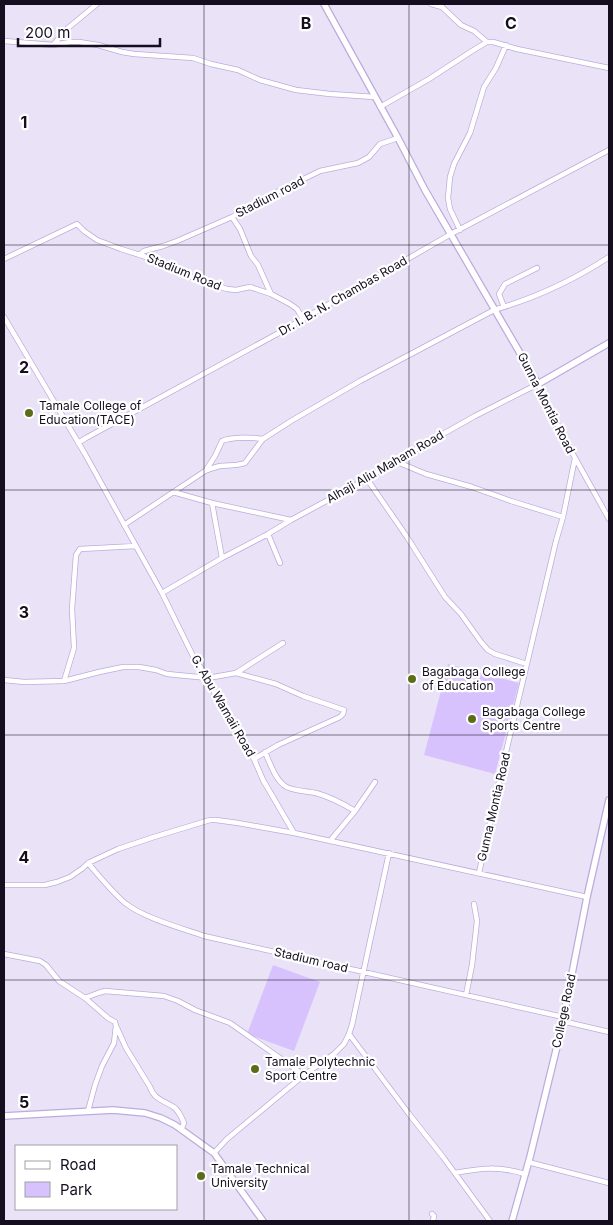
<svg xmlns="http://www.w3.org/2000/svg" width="613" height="1225" viewBox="0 0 613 1225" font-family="Inter,sans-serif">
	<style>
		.green { fill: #d8c2fe }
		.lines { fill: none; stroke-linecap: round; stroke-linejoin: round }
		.minor-casing { stroke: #bdabdd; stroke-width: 6 }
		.tertiary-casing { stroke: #bdabdd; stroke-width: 8 }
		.minor { stroke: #fff; stroke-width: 4.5 }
		.tertiary { stroke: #fff; stroke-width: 5.5 }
		.grid { fill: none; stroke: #150e1f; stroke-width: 1; stroke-opacity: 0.55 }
		.poi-dot { fill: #5c6d1a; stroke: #fff; stroke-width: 2 }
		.labels { text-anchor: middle; stroke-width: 4.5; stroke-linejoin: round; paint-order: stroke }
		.street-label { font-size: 12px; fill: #150e1f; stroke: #fff }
		.poi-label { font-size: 12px; fill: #150e1f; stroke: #fff; text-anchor: start }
		.grid-label { font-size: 16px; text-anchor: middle; font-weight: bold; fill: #150e1f; stroke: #fff; stroke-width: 4.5; stroke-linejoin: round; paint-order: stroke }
	</style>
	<rect width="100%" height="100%" fill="#eae3f8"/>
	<path class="green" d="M448 664 519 683 495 774 424 755Z
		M273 965 320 982 294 1051 247 1034Z"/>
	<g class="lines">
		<g class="minor-casing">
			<path id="minor" d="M431 4 442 7 461 25 474 31 487 42
				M4 41 53 45 70 42H79L98 45 122 52 134 54 193 58 211 64 238 70 260 80 296 90 330 94 375 97
				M54 44 68 28 97 4
				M380 107 429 79 472 51 487 42H493L517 49 609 68
				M232 217 240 229 251 256 258 265 271 294 290 304 297 309 303 319
				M460 230 450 209 448 198 450 177 454 164 470 133 484 87 496 68 506 45
				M139 255 144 251 163 246 177 241 232 217 277 192 320 171 358 163 369 157 380 144 398 138
				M4 259 77 224 84 231 97 240 121 249 162 262 196 279 227 289 236 290 250 287 271 294
				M504 307 499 294 505 284 537 268
				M4 317 85 454 162 593 194 658 208 678 215 694 254 759 263 780 294 833 587 897
				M78 443 86 438 277 334 451 234 609 150
				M395 461 426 474 472 487 511 501 563 517
				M206 470 215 456 222 441C231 437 253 437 263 439
				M367 479 407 537 445 597 461 614 481 642 488 650 495 654 527 664
				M173 492 212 503 291 520
				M212 503 222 558
				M124 525 205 471C210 469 215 467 220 466 229 465 237 466 245 463L263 439 291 421 360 381 494 310C535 298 574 280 609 257
				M268 534 280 563
				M162 593 222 558 268 534 291 520 367 479 395 461 475 416 538 384 564 438 609 519
				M236 673 276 684 303 696 344 710 343 714 340 717 278 745 254 759
				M4 680 24 682 64 681 99 672 123 667H139L156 670 167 674 208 678 236 673 283 643
				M64 681 74 648 72 609 76 555 80 549 136 546
				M265 752C270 763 275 779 285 786 291 791 308 791 316 793 330 797 342 803 355 811L330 841
				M355 811 375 782
				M88 863C100 877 111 891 125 903 144 918 181 928 204 936L563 1017
				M479 873 501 773 556 541 563 517 575 458
				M4 885H45L57 882 70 877 83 868 88 863 118 849 154 837 210 820H216L238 823 294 833
				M4 954 40 961 46 965 59 981 85 998 108 1018 115 1022 116 1026 114 1043 102 1066 95 1085 88 1111
				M466 995 472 965 477 921 474 904
				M85 998 98 993 105 991 164 996 178 1001 195 1010 230 1023 304 1075
				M562 1021 609 1032
				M117 1028 126 1048 150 1087C154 1099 162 1100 172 1106 178 1109 181 1116 184 1123L181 1130
				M349 1034 409 1114 443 1157 490 1221
				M214 1153 227 1139 304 1075 334 1054 344 1044 349 1034 352 1025 389 853
				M528 1162 609 1183
				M455 1173C481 1168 499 1166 525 1174
				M432 1214 434 1216 433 1221"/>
		</g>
		<g class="tertiary-casing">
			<path id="tertiary" d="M324 4 398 138 425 190 538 384 609 343
				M4 1116 113 1110 145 1113 161 1118 175 1125 214 1153 263 1221
				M512 1221 530 1157 561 1030 587 897 609 800"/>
		</g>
		<use href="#minor" class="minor"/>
		<use href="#tertiary" class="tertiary"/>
	</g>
	<path class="grid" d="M204 4V1221M409 4V1221M4 245H609M4 490H609M4 735H609M4 980H609"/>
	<g class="poi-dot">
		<circle cx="29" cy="413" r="5"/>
		<circle cx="412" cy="679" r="5"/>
		<circle cx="472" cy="719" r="5"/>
		<circle cx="255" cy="1069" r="5"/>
		<circle cx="201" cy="1176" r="5"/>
	</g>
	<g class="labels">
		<g class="street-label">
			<text transform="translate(270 197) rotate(-27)" y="4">Stadium road</text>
			<text transform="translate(184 272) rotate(22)" y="4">Stadium Road</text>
			<text transform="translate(343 296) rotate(-30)" y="4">Dr. I. B. N. Chambas Road</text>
			<text transform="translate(546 403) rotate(63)" y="4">Gunna Montia Road</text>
			<text transform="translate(385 467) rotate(-30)" y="4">Alhaji Aliu Maham Road</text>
			<text transform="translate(223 706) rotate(60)" y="4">G. Abu Wamaii Road</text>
			<text transform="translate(494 807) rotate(-77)" y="4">Gunna Montia Road</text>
			<text transform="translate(311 960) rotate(13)" y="4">Stadium road</text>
			<text transform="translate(564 1011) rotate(-78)" y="4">College Road</text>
		</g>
		<g class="poi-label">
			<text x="39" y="410">Tamale College of<tspan x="39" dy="14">Education(TACE)</tspan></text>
			<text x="422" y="676">Bagabaga College<tspan x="422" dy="14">of Education</tspan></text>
			<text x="482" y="716">Bagabaga College<tspan x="482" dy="14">Sports Centre</tspan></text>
			<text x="265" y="1066">Tamale Polytechnic<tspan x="265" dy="14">Sport Centre</tspan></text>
			<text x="211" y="1173">Tamale Technical<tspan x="211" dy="14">University</tspan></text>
		</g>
	</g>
	<g class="grid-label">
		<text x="306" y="29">B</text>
		<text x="511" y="29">C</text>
		<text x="24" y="128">1</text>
		<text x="24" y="373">2</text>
		<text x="24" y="618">3</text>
		<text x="24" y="863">4</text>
		<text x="24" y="1108">5</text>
	</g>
	<rect width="613" height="1225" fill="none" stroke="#150e1f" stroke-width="10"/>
	<rect x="15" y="1145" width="162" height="65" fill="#ffffff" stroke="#a19fa5"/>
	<rect x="25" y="1161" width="25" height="8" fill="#ffffff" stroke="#a19fa5"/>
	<text x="60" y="1170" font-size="15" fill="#150e1f">Road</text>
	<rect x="25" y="1182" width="25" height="15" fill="#d8c2fe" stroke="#a19fa5"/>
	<text x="60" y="1195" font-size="15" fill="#150e1f">Park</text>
	<path d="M18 38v8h142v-8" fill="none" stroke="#150e1f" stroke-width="2.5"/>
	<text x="25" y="38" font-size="15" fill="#150e1f" stroke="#ffffff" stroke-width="4" paint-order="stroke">200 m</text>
</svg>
